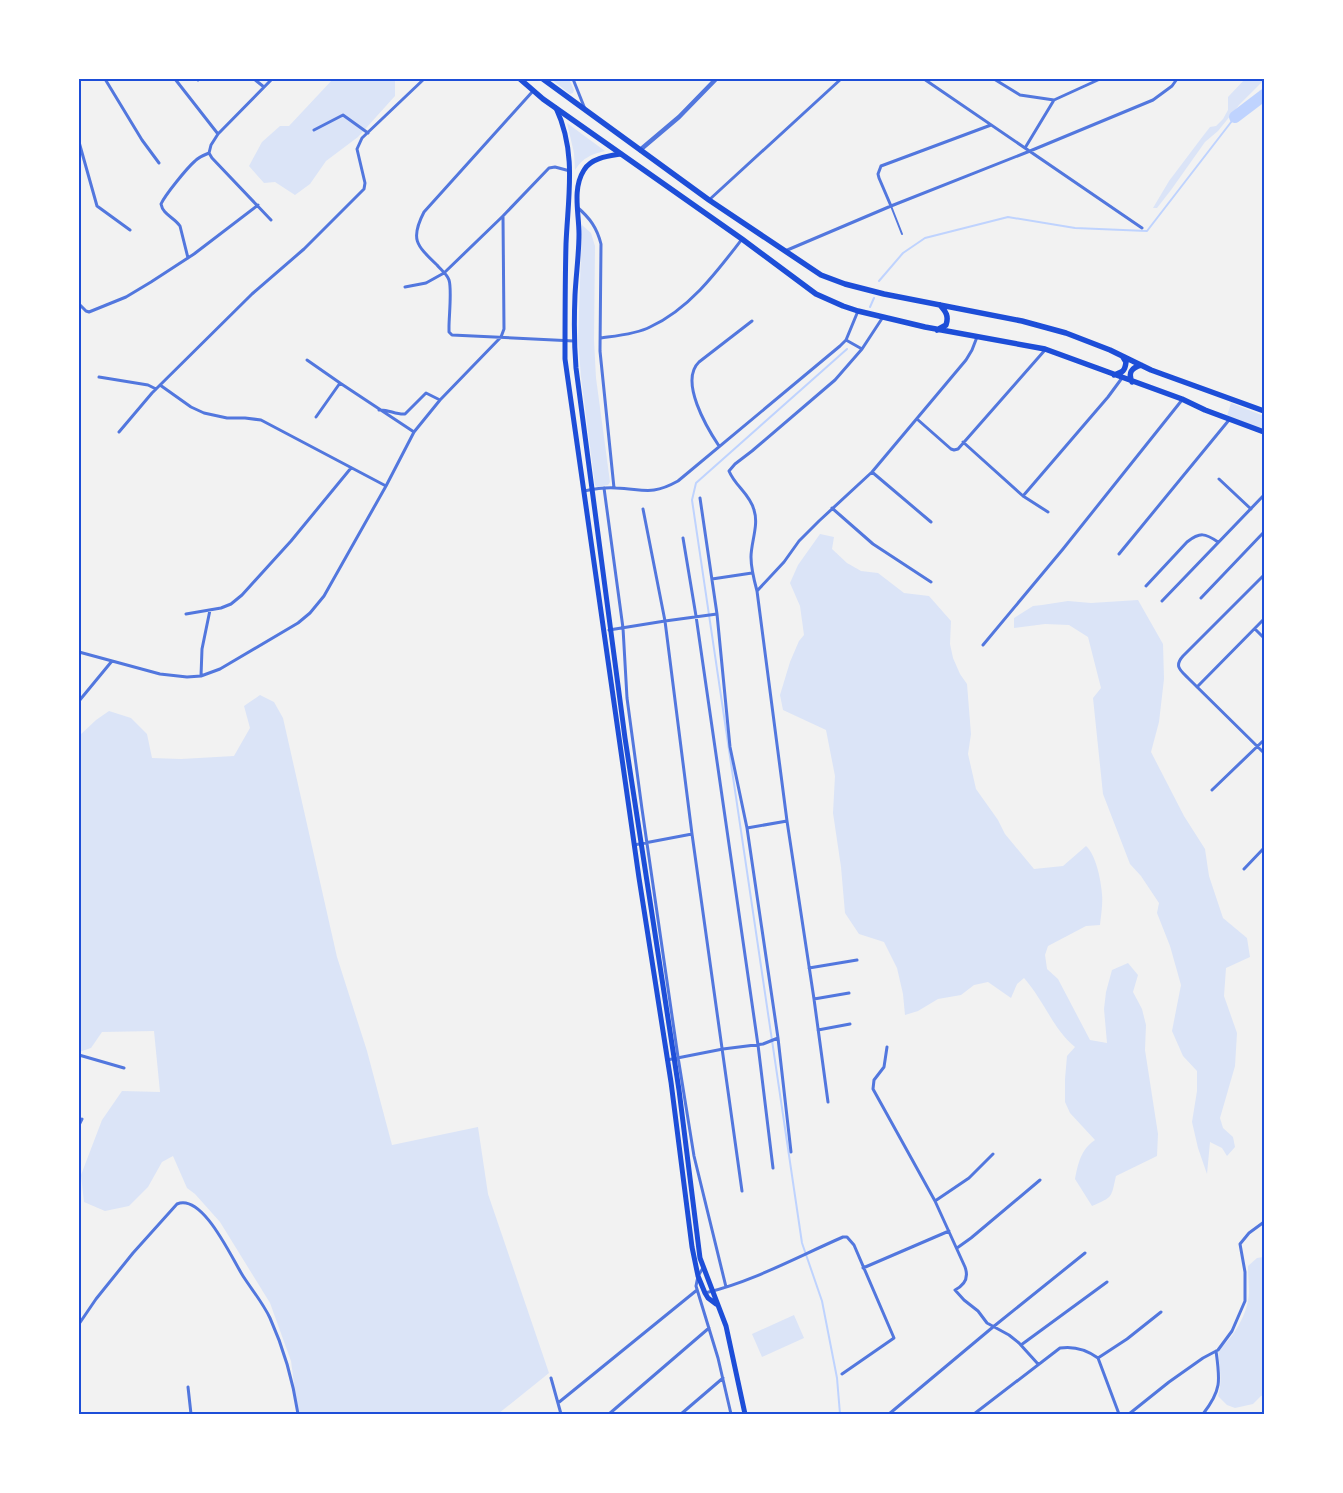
<svg xmlns="http://www.w3.org/2000/svg" width="1343" height="1493" viewBox="0 0 1343 1493" font-family="'Titillium Web',sans-serif">
	<style>
		.green { fill: #dbe4f7 }
		.lines { fill: none; stroke-linecap: round; stroke-linejoin: round }
		.stream { stroke: #bfd3fe; stroke-width: 2 }
		.river { stroke: #bfd3fe; stroke-width: 12 }
		.service { stroke: #5277de; stroke-width: 2 }
		.minor { stroke: #5277de; stroke-width: 3 }
		.tertiary { stroke: #5277de; stroke-width: 4.5 }
		.secondary { stroke: #1d4ed8; stroke-width: 5 }
		.primary { stroke: #1d4ed8; stroke-width: 5.5 }
		.neatline { fill: none; stroke: #1d4ed8; stroke-width: 2 }
	</style>
	<rect width="100%" height="100%" fill="#f2f2f2"/>
	<path class="green" d="M333 79H395V96L358 137 326 161 310 184 295 195 275 182 264 183 249 166 262 142 280 126H289Z
		M551 79H569L574 90 573 93 570 94Z
		M1245 79H1264V80L1239 105 1218 131 1205 142 1171 190 1157 208H1153L1169 181 1203 136 1210 127 1216 126 1223 119 1228 110V97Z
		M567 123 605 151C590 155 584 157 575 170L574 153Z
		M582 225 591 233 595 246 594 340 596 378 610 482 608 485 597 487 595 485 581 377 578 340Z
		M1231 403 1264 416V429L1227 416Z
		M820 534 834 537 832 549 847 563 861 571 878 573 904 593 929 596 951 621 950 644 953 658 960 674 967 684 971 734 968 754 976 789 998 820 1005 834 1034 869 1063 866 1086 846C1096 855 1101 880 1102 894 1103 904 1101 915 1100 925L1086 926 1048 946 1045 955 1047 969 1058 979 1090 1040 1107 1043 1104 1009 1106 992 1112 970 1128 963 1138 975 1133 992 1142 1009 1146 1025 1145 1050 1158 1134 1157 1156 1116 1176C1111 1198 1113 1197 1092 1206L1075 1179C1078 1164 1081 1149 1095 1140L1070 1113 1065 1102V1079L1067 1056 1075 1047C1058 1033 1050 1015 1038 997 1034 990 1029 984 1024 978L1017 984 1011 998 988 982 974 985 961 995 938 999 918 1011 905 1015 903 994 897 968 884 942 859 934 845 913 841 867 833 813 835 776 826 730 783 710 780 695 790 662 799 641 804 635 800 606 790 583 798 565Z
		M1138 600 1163 644 1164 679 1159 722 1151 752 1184 816 1205 849 1209 876 1223 918 1247 938 1250 957 1226 968 1224 996 1237 1033 1235 1066 1220 1118 1223 1128 1233 1137 1235 1147 1227 1156 1222 1148 1210 1142 1207 1174 1198 1148 1192 1122 1197 1091V1071L1183 1056 1172 1031 1181 985 1170 946 1157 913 1159 903 1141 876 1130 864 1103 794 1093 698 1101 688 1088 637 1069 625 1045 624 1014 628V618L1033 606 1042 605 1068 601 1091 603Z
		M260 695 274 702 283 718 337 957 367 1051 392 1145 478 1127 488 1194 549 1373 498 1414H298L291 1361 270 1303 220 1222 195 1194 187 1188 173 1156 162 1162 148 1187 129 1206 105 1211 84 1202 81 1175 102 1120 122 1091 160 1092 154 1031 102 1032 91 1048 79 1052V736L96 720 109 711 131 718 147 734 152 758 181 759 234 756 250 728 244 706Z
		M1264 1257V1395L1261 1396 1253 1404 1235 1408 1227 1405 1218 1396C1223 1380 1219 1366 1218 1350 1234 1338 1248 1313 1249 1293 1249 1284 1248 1275 1248 1266L1257 1258Z
		M794 1315 804 1338 762 1357 752 1334Z"/>
	<g class="lines">
		<path class="stream" d="M879 281 903 253 925 238 1008 217 1075 228 1147 231 1235 117
			M870 307 874 298
			M840 1414 837 1378 822 1301 802 1243 692 500 696 483 847 349"/>
		<path class="river" d="M1235 117 1264 95"/>
		<path class="service" d="M891 206 902 234"/>
		<path class="minor" d="M105 79 142 140 159 163
			M175 79 218 134
			M197 79 198 80
			M254 79 264 87
			M573 79 585 109
			M924 79 1142 228
			M994 79 1020 95 1054 100
			M533 91 424 212C410 239 416 245 437 265 441 270 447 274 449 280 452 289 449 316 449 327V332L452 335 574 341
			M314 130 343 115 368 133
			M79 142 97 206 130 230
			M1025 148 1054 100 1100 79
			M709 200 841 79
			M891 206 879 178 878 174 881 166 991 125
			M577 207C590 218 597 228 601 244L600 351 614 488
			M271 220 212 158 209 153 211 145 218 134 272 79
			M785 251 891 206 1030 151 1153 100 1172 86 1177 79
			M188 258 180 226C174 217 163 215 161 204 165 195 187 168 195 161 199 157 204 155 209 153
			M405 287 426 283 444 273 503 216 549 168 555 167 570 171
			M79 304 86 311 89 312 126 297 151 282 194 254 258 205
			M601 338C615 336 637 334 650 327 689 309 716 273 742 239
			M846 340 862 349
			M307 360 340 383 414 432
			M99 377 148 385 156 389
			M160 385 191 407 204 413 227 418H245L261 420 386 486
			M379 410C388 409 396 415 405 414L426 393 440 400
			M316 417 340 383
			M917 419 951 449 954 450 958 449 1045 350
			M119 432 152 393 252 294 304 249 364 189 365 183 357 149 362 138 424 79
			M963 442 1023 496 1048 512
			M719 446C707 428 679 381 699 362L752 321
			M872 472 931 522
			M1219 479 1251 509
			M604 488 623 628 627 698 642 809 678 1057 694 1156 726 1287
			M584 491C594 489 605 487 616 488 644 489 651 496 678 481L840 346 846 340 858 311
			M1023 496 1108 397 1122 378
			M700 498 717 614 730 747 747 828 778 1038 791 1152
			M832 508 873 544 931 582
			M643 509 665 621 692 834 742 1191
			M683 538 696 616 758 1045 773 1168
			M1119 554 1229 420
			M1264 575 1183 656C1174 666 1180 670 1188 678L1264 753
			M712 579 752 573
			M1146 586 1187 542C1200 532 1205 533 1218 542
			M757 591 784 562 799 541 819 521 872 472 966 360 972 350 977 337
			M1201 598 1264 532
			M1162 601 1264 495
			M186 614 221 608 231 604 242 595 291 541 351 468
			M1255 629 1264 638
			M609 630 665 621 717 614
			M983 645 1063 549 1182 400
			M79 652 160 674 187 677 201 676 220 669 298 623 310 613 324 596 386 486 414 432 440 400 501 337 504 329 503 216
			M201 676 202 649 210 610
			M1197 687 1264 619
			M79 701 112 661
			M1212 790 1264 740
			M747 828 787 821
			M634 845 692 834
			M1244 869 1264 848
			M809 968 857 960
			M814 999 849 993
			M818 1030 850 1024
			M887 1047 884 1067 874 1080 873 1089 935 1201 965 1267C969 1278 965 1285 955 1290L964 1300 978 1311 987 1323 1009 1335 1019 1343 1038 1364
			M79 1055 124 1068
			M667 1060 723 1049 763 1044 778 1038
			M828 1102 814 999 787 821 757 591C754 580 751 568 751 557 751 542 759 525 754 510 750 494 735 486 729 471L735 464 752 451 835 380 862 349 883 317
			M79 1125 82 1119
			M935 1201 969 1178 993 1154
			M957 1248 971 1238 1040 1180
			M703 1268 698 1276 696 1286 718 1358 731 1414
			M863 1268 949 1231
			M705 1293C754 1281 797 1257 843 1237H847L854 1245 894 1338 842 1374
			M79 1324 96 1299 133 1253 177 1204C203 1193 232 1259 243 1276 252 1290 263 1303 270 1318 284 1349 293 1381 298 1414
			M1021 1345 1107 1282
			M1098 1358 1127 1339 1161 1312
			M551 1378 561 1414
			M188 1387 191 1414
			M558 1403 697 1290
			M609 1414 709 1328
			M681 1414 723 1378
			M889 1414 993 1327 1085 1253
			M974 1414 1060 1348C1073 1346 1087 1350 1098 1358L1119 1414
			M1129 1414 1169 1382 1203 1358 1218 1350 1232 1331 1245 1301V1272L1240 1244 1249 1233 1264 1222
			M1203 1414C1222 1390 1220 1380 1216 1351"/>
		<path class="tertiary" d="M640 150 679 117 716 79"/>
		<path class="secondary" d="M556 108C577 153 568 196 566 244 565 282 565 321 565 359L639 878 671 1082 692 1247 698 1276 705 1293 708 1298 716 1304
			M621 154C608 156 591 158 584 170 572 189 579 213 579 234 579 254 576 275 575 295 574 319 574 343 576 368L625 738 679 1090 700 1258 726 1326 745 1414"/>
		<path class="primary" d="M520 79 543 99 742 239 816 294 843 306 858 311 925 327 1045 349 1182 399 1205 410 1264 432
			M543 79 709 200 821 275 845 284 884 294 1022 321 1066 333 1110 350 1151 370 1264 411
			M937 330 946 325C949 316 946 312 940 305
			M1114 375C1123 372 1125 371 1126 362L1123 357
			M1132 382C1128 373 1131 368 1141 365"/>
	</g>
	<rect width="1343" height="1493" fill="none" stroke="#ffffff" stroke-width="160"/>
	<rect x="80" y="80" width="1183" height="1333" class="neatline"/>
</svg>
